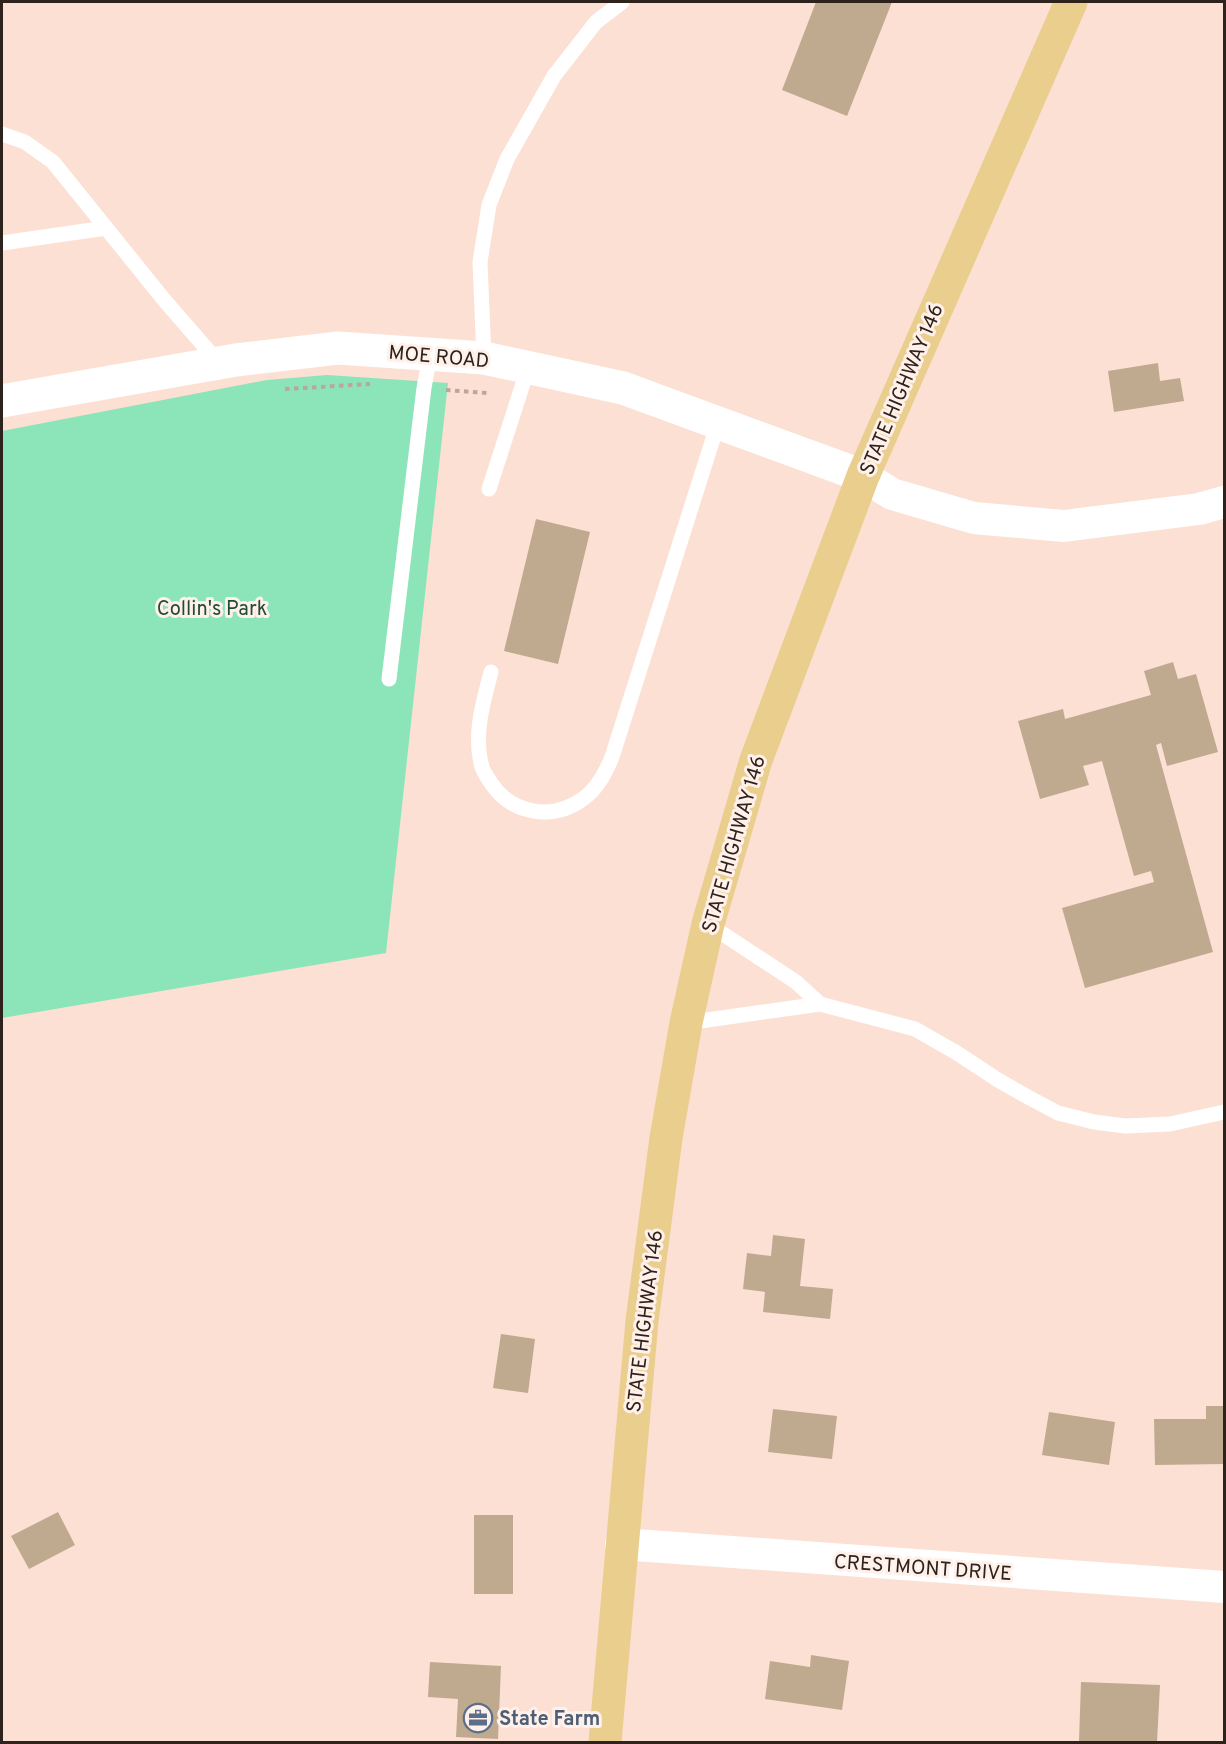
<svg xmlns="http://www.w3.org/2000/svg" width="1226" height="1744" viewBox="0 0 1226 1744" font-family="Overpass,sans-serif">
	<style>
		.green { fill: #8ce4b9 }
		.building { fill: #bfa98f }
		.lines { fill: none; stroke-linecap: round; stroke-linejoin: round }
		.path { stroke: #bca59a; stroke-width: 4; stroke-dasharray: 4.5 4.5; stroke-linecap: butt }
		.lane { stroke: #fff; stroke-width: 15 }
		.street { stroke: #fff; stroke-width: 32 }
		.secondary { stroke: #fff; stroke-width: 33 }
		.primary { stroke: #eace8d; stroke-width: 33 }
		.labels { text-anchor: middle; stroke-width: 6; stroke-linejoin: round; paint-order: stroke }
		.street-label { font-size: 20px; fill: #2e221c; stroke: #fff0ea }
		.park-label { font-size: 20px; fill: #1f4b37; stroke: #fff0ea }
		.service-label { font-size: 20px; font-weight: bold; fill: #4e5e75; stroke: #fff0ea; text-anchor: start }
	</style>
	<rect width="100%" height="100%" fill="#fce0d3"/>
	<path class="green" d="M327 375 448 383 386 953 2 1018V431L267 380Z"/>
	<path class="building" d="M816 2H892L847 116 782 90Z
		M1158 363 1160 381 1180 378 1184 401 1114 412 1108 371Z
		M536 519 590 532 558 664 504 651Z
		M1173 662 1178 679 1196 674 1218 752 1167 766 1161 743 1156 745 1213 952 1085 988 1062 908 1154 882 1151 871 1134 876 1102 761 1083 766 1089 785 1040 799 1018 721 1063 709 1065 719 1151 695 1144 671Z
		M773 1235 805 1239 800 1286 833 1289 830 1319 763 1312 765 1292 743 1289 747 1253 771 1256Z
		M501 1334 535 1339 528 1393 493 1388Z
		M1206 1406H1224V1464L1155 1465 1154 1419H1206Z
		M773 1409 837 1416 832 1459 768 1452Z
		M1049 1412 1115 1422 1109 1465 1042 1455Z
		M58 1512 75 1545 29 1569 11 1536Z
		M474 1515H513V1594H474Z
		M811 1655 849 1661 842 1710 765 1699 770 1661 810 1667Z
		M430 1662 501 1666 498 1739 456 1737 458 1699 428 1697Z
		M1081 1682 1160 1685 1157 1742 1079 1741Z"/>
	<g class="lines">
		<path class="path" d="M285 389 370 384
			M446 390 487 393"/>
		<path class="lane" d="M2 134 25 142 53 162 165 301 219 363
			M2 243 106 228
			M484 358 480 262 489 205 507 159 554 76 596 22 622 2
			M489 489 528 368
			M491 672C483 703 473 735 482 767 484 773 488 778 491 783 512 815 554 821 584 798 598 788 606 772 612 757L718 423
			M389 679 424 388 430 355
			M708 924 796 982 820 1004
			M686 1023 820 1004 915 1029 957 1053 998 1080 1026 1096 1058 1113 1094 1122 1125 1126 1170 1124 1224 1112"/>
		<path class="street" d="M863 476 892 494 974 518 1064 526 1199 509 1224 502
			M621 1544 1224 1587"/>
		<path class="secondary" d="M2 401 236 360 338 348 484 358 623 388 863 476"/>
		<path class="primary" d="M605 1742 642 1321 666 1138 686 1023 708 924 756 760 863 476 1071 2"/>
	</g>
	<defs>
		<g id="office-ring" transform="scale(1.5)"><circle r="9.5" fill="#fff0ea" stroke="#5c6f8a" stroke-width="1.5"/><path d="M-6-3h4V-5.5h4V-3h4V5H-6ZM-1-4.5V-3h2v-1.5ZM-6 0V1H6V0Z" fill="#5c6f8a"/></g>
	</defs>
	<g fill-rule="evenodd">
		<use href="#office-ring" x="478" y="1718"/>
	</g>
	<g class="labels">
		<g class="street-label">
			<text transform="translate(439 356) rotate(5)" y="7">MOE ROAD</text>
			<text transform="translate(901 389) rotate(-67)" y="7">STATE HIGHWAY 146</text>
			<text transform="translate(733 844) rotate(-74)" y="7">STATE HIGHWAY 146</text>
			<text transform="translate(644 1321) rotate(-83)" y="7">STATE HIGHWAY 146</text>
			<text transform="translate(923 1567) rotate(4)" y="7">CRESTMONT DRIVE</text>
		</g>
		<g class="park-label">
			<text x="212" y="615">Collin's Park</text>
		</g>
		<g class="service-label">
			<text x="499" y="1725">State Farm</text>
		</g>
	</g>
	<rect width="1226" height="1744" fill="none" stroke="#2e221c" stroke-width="6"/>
</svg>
